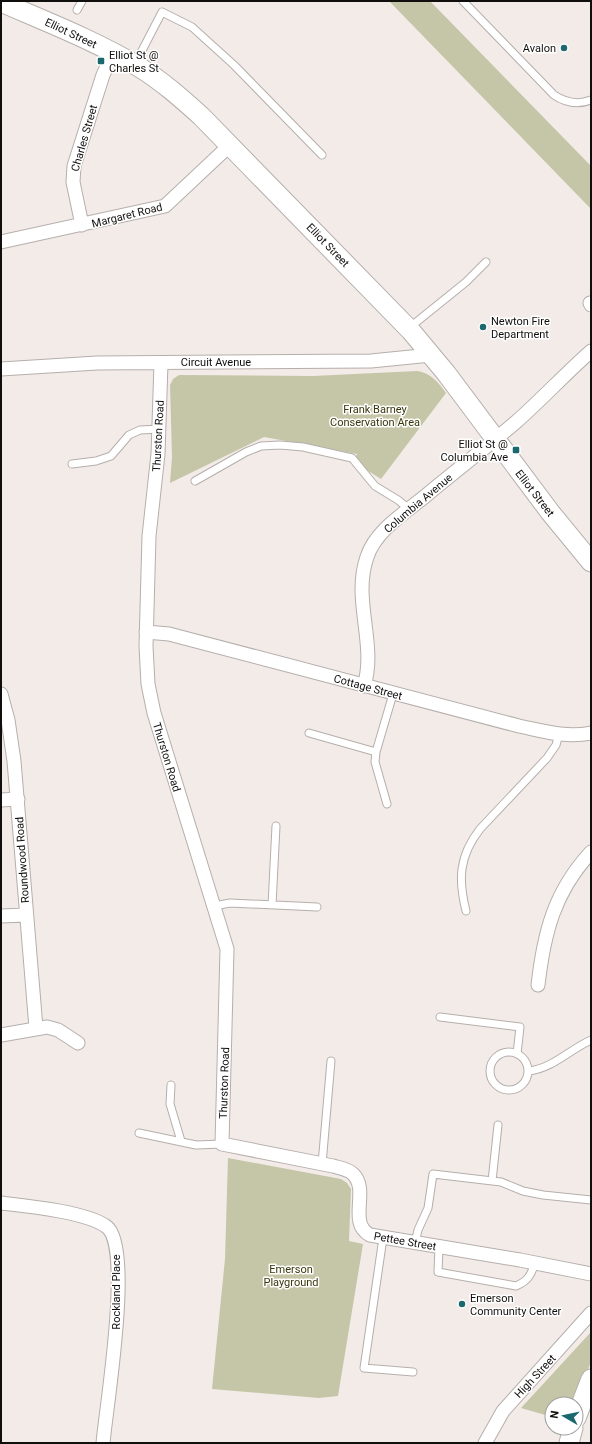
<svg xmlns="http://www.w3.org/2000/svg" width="592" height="1444" viewBox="0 0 592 1444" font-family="Roboto,sans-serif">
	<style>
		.green { fill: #c5c6a7 }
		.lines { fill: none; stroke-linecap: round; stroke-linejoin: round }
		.lane-casing { stroke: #b5afac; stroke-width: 9 }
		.street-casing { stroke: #b5afac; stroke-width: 15 }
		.secondary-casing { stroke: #b5afac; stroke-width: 21 }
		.lane { stroke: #fff; stroke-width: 7 }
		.street { stroke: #fff; stroke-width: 13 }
		.secondary { stroke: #fff; stroke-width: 19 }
		.poi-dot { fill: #1b686f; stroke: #fff; stroke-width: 1.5 }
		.labels { text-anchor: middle; stroke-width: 3; stroke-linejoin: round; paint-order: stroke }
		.street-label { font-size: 11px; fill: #110f0e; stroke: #fff }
		.poi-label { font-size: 11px; fill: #110f0e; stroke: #fff; text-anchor: start }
		.park-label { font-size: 11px; fill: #37370c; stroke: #fff }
	</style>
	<rect width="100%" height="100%" fill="#f3ebe8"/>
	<path class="green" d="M389 1H430L591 166V209Z
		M417 371C431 373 438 382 446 393L381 479 354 462 357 454 264 437 170 483 172 457 170 385 173 379 179 375 313 376Z
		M228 1158 341 1179 347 1183 351 1189 349 1241 363 1244 338 1396 319 1398 212 1389 225 1259Z
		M591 1332V1362L574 1404H552V1417L521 1408Z"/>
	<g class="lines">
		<g class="lane-casing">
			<path id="lane" d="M463 1 554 95C566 103 578 105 591 100
				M77 10 82 1
				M135 64 162 12 192 27 234 65 322 155
				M409 328 466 282 486 262
				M72 464 96 461 111 456 129 435 140 430 160 429
				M195 481 246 452 261 446 280 445 303 447 352 458 375 486 398 500 409 509
				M309 733 376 752
				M387 804 375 762 376 752 393 694
				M272 905 276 826
				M214 906 230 903 317 907
				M466 911C458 879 459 856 480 829L547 758 556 745 559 734
				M440 1017 520 1027 517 1054
				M490 1071a19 19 0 1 1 38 0a19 19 0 1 1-38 0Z
				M529 1071C553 1068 569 1050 591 1040
				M171 1085 170 1104 181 1141
				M139 1133 196 1145 222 1144
				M322 1164 331 1061
				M492 1181 498 1125
				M383 1238 364 1368 413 1372
				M415 1243 418 1230 428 1208 433 1174 501 1182 523 1191 543 1195 591 1200
				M439 1247 438 1272 516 1286C528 1281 531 1275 535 1263"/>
		</g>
		<g class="street-casing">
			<path id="street" d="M82 225 73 182 74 166 103 75 113 53
				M1 242 165 206 230 145
				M590 303 591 305
				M161 363 158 454 149 536 146 646 148 684 154 713 227 949 222 1144 333 1166C340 1168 348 1169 353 1174 370 1190 347 1223 370 1235L520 1260 591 1274
				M1 369 97 363 371 361 431 355
				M146 632 169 634 519 726C543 731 566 738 591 733
				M364 686C377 644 352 600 367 557 376 529 408 511 429 493 458 469 488 446 516 422 542 399 565 374 591 351
				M1 694 8 720 14 761 36 1028
				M1 800 18 799
				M1 916 26 915
				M538 985C544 933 554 892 591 852
				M1 1035 47 1027 58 1030 78 1043
				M1 1203C27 1206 88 1212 107 1227 133 1248 106 1408 103 1443
				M485 1443 503 1411 591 1313"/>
		</g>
		<g class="secondary-casing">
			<path id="secondary" d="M1 2C47 22 96 41 139 67 162 81 182 99 201 116L411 331 446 373 550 512 591 562
				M576 1418 591 1379
				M569 1443 573 1428"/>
		</g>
		<use href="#lane" class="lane"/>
		<use href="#street" class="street"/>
		<use href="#secondary" class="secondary"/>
	</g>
	<g class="poi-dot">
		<circle cx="564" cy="48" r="4"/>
		<rect x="97" y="57" width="8" height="8" rx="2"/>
		<circle cx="483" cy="327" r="4"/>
		<rect x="512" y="446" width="8" height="8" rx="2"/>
		<circle cx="462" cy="1304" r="4"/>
	</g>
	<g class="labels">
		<g class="street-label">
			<text transform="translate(71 33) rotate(25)" y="4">Elliot Street</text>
			<text transform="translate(84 138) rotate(-74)" y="4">Charles Street</text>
			<text transform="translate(127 215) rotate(-14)" y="4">Margaret Road</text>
			<text transform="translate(328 245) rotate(46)" y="4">Elliot Street</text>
			<text x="216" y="366">Circuit Avenue</text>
			<text transform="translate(158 436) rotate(-87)" y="4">Thurston Road</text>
			<text transform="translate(535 493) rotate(52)" y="4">Elliot Street</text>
			<text transform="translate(418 503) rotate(-40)" y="4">Columbia Avenue</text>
			<text transform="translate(368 687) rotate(15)" y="4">Cottage Street</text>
			<text transform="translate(167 757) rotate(73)" y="4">Thurston Road</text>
			<text transform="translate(22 860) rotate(-94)" y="4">Roundwood Road</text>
			<text transform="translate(224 1083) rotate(-88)" y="4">Thurston Road</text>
			<text transform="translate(405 1241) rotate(10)" y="4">Pettee Street</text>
			<text transform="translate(116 1292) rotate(-90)" y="4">Rockland Place</text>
			<text transform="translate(535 1376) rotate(-47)" y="4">High Street</text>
		</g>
		<g class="poi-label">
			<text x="556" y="52" text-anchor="end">Avalon</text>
			<text x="109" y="59">Elliot St @<tspan x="109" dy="13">Charles St</tspan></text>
			<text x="491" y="325">Newton Fire<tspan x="491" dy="13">Department</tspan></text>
			<text x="508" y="448" text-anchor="end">Elliot St @<tspan x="508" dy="13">Columbia Ave</tspan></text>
			<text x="470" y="1302">Emerson<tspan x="470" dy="13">Community Center</tspan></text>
		</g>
		<g class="park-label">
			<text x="375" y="413">Frank Barney<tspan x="375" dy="13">Conservation Area</tspan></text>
			<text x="291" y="1273">Emerson<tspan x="291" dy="13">Playground</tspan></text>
		</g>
	</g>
	<rect width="592" height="1444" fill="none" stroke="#110f0e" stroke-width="4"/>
	<g transform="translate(564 1416) rotate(279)"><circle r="19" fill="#ffffff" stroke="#a09f9f"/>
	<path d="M0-3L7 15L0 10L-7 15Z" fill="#1b686f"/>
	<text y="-6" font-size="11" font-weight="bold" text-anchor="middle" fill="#110f0e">N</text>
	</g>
</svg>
